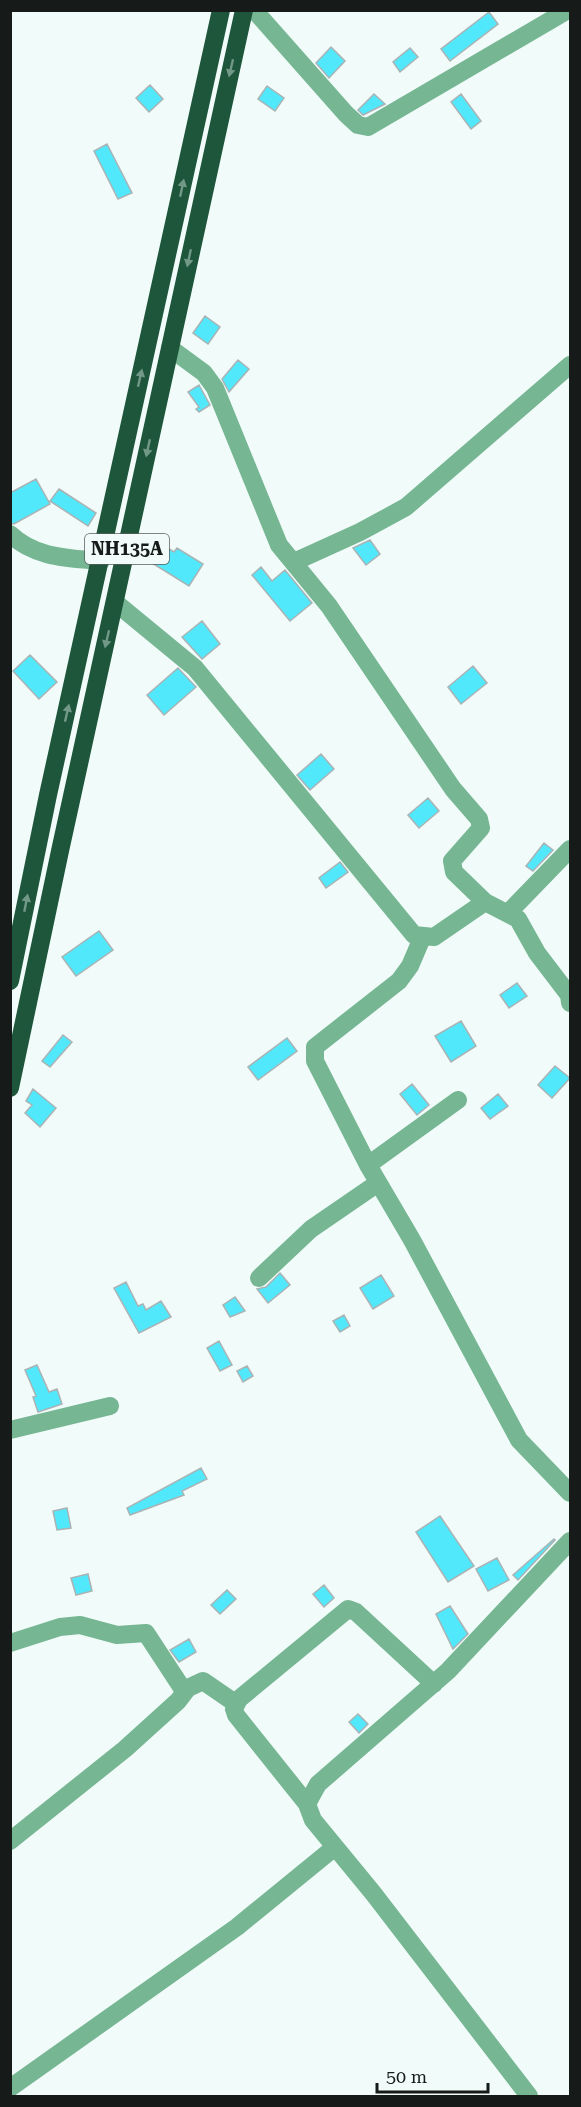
<svg xmlns="http://www.w3.org/2000/svg" width="581" height="2107" viewBox="0 0 581 2107" font-family="'Roboto Serif',serif">
	<style>
		.building { fill: #51e8fc; stroke: #a9b3b4; stroke-width: 1.5 }
		.lines { fill: none; stroke-linecap: round; stroke-linejoin: round }
		.minor { stroke: #76b693; stroke-width: 18 }
		.highway { stroke: #1e563b; stroke-width: 18 }
		.oneway { fill: #729887 }
		.labels { text-anchor: middle; stroke-width: 4.5; stroke-linejoin: round; paint-order: stroke }
		.shield { fill: #f1fcfa; stroke: #585e5c; stroke-width: 1.5 }
		.shield-label { font-size: 18px; font-weight: bold; fill: #161a19 }
	</style>
	<rect width="100%" height="100%" fill="#f1fcfa"/>
	<path class="building" d="M489 12 498 24 450 61 441 49Z
		M331 47 345 61 329 78 316 63Z
		M410 48 418 57 400 72 393 62Z
		M150 85 163 99 149 112 136 98Z
		M267 86 284 98 275 111 258 99Z
		M374 94 385 104 363 115 358 110Z
		M461 94 481 121 471 129 451 102Z
		M107 144 132 193 118 199 94 151Z
		M205 316 220 327 208 344 193 333Z
		M238 360 249 369 229 392 222 379Z
		M199 385 210 405 199 412 196 409 199 407 188 392Z
		M36 479 50 504 14 524 10 523V493Z
		M59 489 96 513 88 526 50 501Z
		M150 537 174 552 177 548 203 564 189 586 139 555Z
		M370 540 380 554 366 565 353 548Z
		M261 567 272 581 285 570 312 603 290 621 252 575Z
		M202 621 220 644 202 659 182 637Z
		M30 655 57 682 39 699 13 671Z
		M473 666 487 683 461 704 448 687Z
		M178 668 196 687 164 715 147 695Z
		M321 754 334 769 310 790 297 775Z
		M428 798 439 811 419 828 408 815Z
		M544 843 553 850 533 871 526 866Z
		M340 862 348 872 326 888 319 878Z
		M99 931 113 950 76 976 62 957Z
		M517 983 527 996 509 1008 500 995Z
		M461 1021 476 1046 451 1062 435 1036Z
		M63 1035 72 1042 50 1067 42 1061Z
		M287 1038 297 1051 258 1080 248 1067Z
		M555 1066 570 1078 552 1098 538 1085Z
		M412 1084 429 1105 417 1115 400 1094Z
		M33 1089 56 1108 40 1127 25 1113 32 1105 26 1101Z
		M498 1094 508 1106 490 1119 481 1108Z
		M280 1273 290 1285 268 1303 257 1289 266 1287Z
		M381 1275 394 1296 373 1309 360 1288Z
		M126 1282 138 1306 143 1304 146 1310 161 1301 171 1317 139 1333 114 1288Z
		M235 1297 245 1311 230 1317 223 1305Z
		M344 1315 350 1326 340 1332 333 1321Z
		M219 1341 232 1365 220 1371 207 1348Z
		M37 1365 49 1392 57 1389 62 1404 38 1412 33 1397 36 1396 25 1370Z
		M247 1366 253 1376 243 1382 237 1371Z
		M201 1468 207 1479 182 1491 184 1495 130 1515 127 1508Z
		M67 1508 71 1528 57 1530 53 1511Z
		M440 1516 474 1566 448 1582 416 1532Z
		M554 1539 555 1540 518 1580 513 1575Z
		M497 1558 509 1580 488 1591 476 1569Z
		M88 1574 92 1591 76 1595 71 1578Z
		M324 1585 334 1598 324 1607 313 1594Z
		M227 1590 236 1599 220 1614 211 1605Z
		M450 1606 468 1634 453 1649 436 1614Z
		M189 1639 196 1652 179 1662 170 1650Z
		M358 1714 368 1724 359 1733 349 1722Z"/>
	<g class="lines">
		<path class="minor" d="M254 10 346 114 358 125 368 127 568 10
			M170 348 204 373 215 388 279 545 329 606 453 789 479 819 481 828 452 861 454 872 485 902 518 919 537 953 569 995 570 1003
			M10 534C35 558 68 558 101 561
			M294 562 360 532 406 507 570 365
			M116 603 195 668 414 935 434 937 485 902
			M509 912 570 849
			M458 1100 368 1165 412 1240 519 1440 570 1493
			M368 1165 315 1061V1047L399 981 410 966 422 938
			M259 1278 311 1229 378 1183
			M10 1430 110 1406
			M10 1643 60 1627 80 1625 117 1635 146 1633 182 1688H188L203 1681 235 1703
			M307 1804 236 1715 234 1709 239 1699 348 1609 356 1612 434 1684
			M10 1841 125 1749 178 1701 188 1688
			M10 2088 237 1927 335 1847
			M529 2096 373 1893 313 1820 307 1804 318 1784 448 1671 570 1541"/>
		<path class="highway" d="M10 981 48 795 221 10
			M10 1088 60 851 244 10"/>
	</g>
	<defs><path id="oneway-solid" d="M-6-.8H1V-3.2L6.5 0L1 3.2V.8H-6Z" transform="scale(1.5)"/></defs>
	<g class="oneway">
		<use href="#oneway-solid" transform="translate(231 68) rotate(103)"/>
		<use href="#oneway-solid" transform="translate(182 188) rotate(-78)"/>
		<use href="#oneway-solid" transform="translate(189 258) rotate(102)"/>
		<use href="#oneway-solid" transform="translate(140 378) rotate(-77)"/>
		<use href="#oneway-solid" transform="translate(148 448) rotate(102)"/>
		<use href="#oneway-solid" transform="translate(107 639) rotate(103)"/>
		<use href="#oneway-solid" transform="translate(67 713) rotate(-77)"/>
		<use href="#oneway-solid" transform="translate(26 903) rotate(-79)"/>
	</g>
	<g class="labels">
		<rect class="shield" x="85" y="534" width="84" height="30" rx="4.5"/>
		<g class="shield-label">
			<text x="127" y="555">NH135A</text>
		</g>
	</g>
	<rect width="581" height="2107" fill="none" stroke="#161a19" stroke-width="24"/>
	<path d="M377 2083v9h111v-9" fill="none" stroke="#161a19" stroke-width="3"/>
	<text x="386" y="2083" font-size="18" fill="#161a19" stroke="#f1fcfa" stroke-width="4.5" paint-order="stroke">50 m</text>
</svg>
